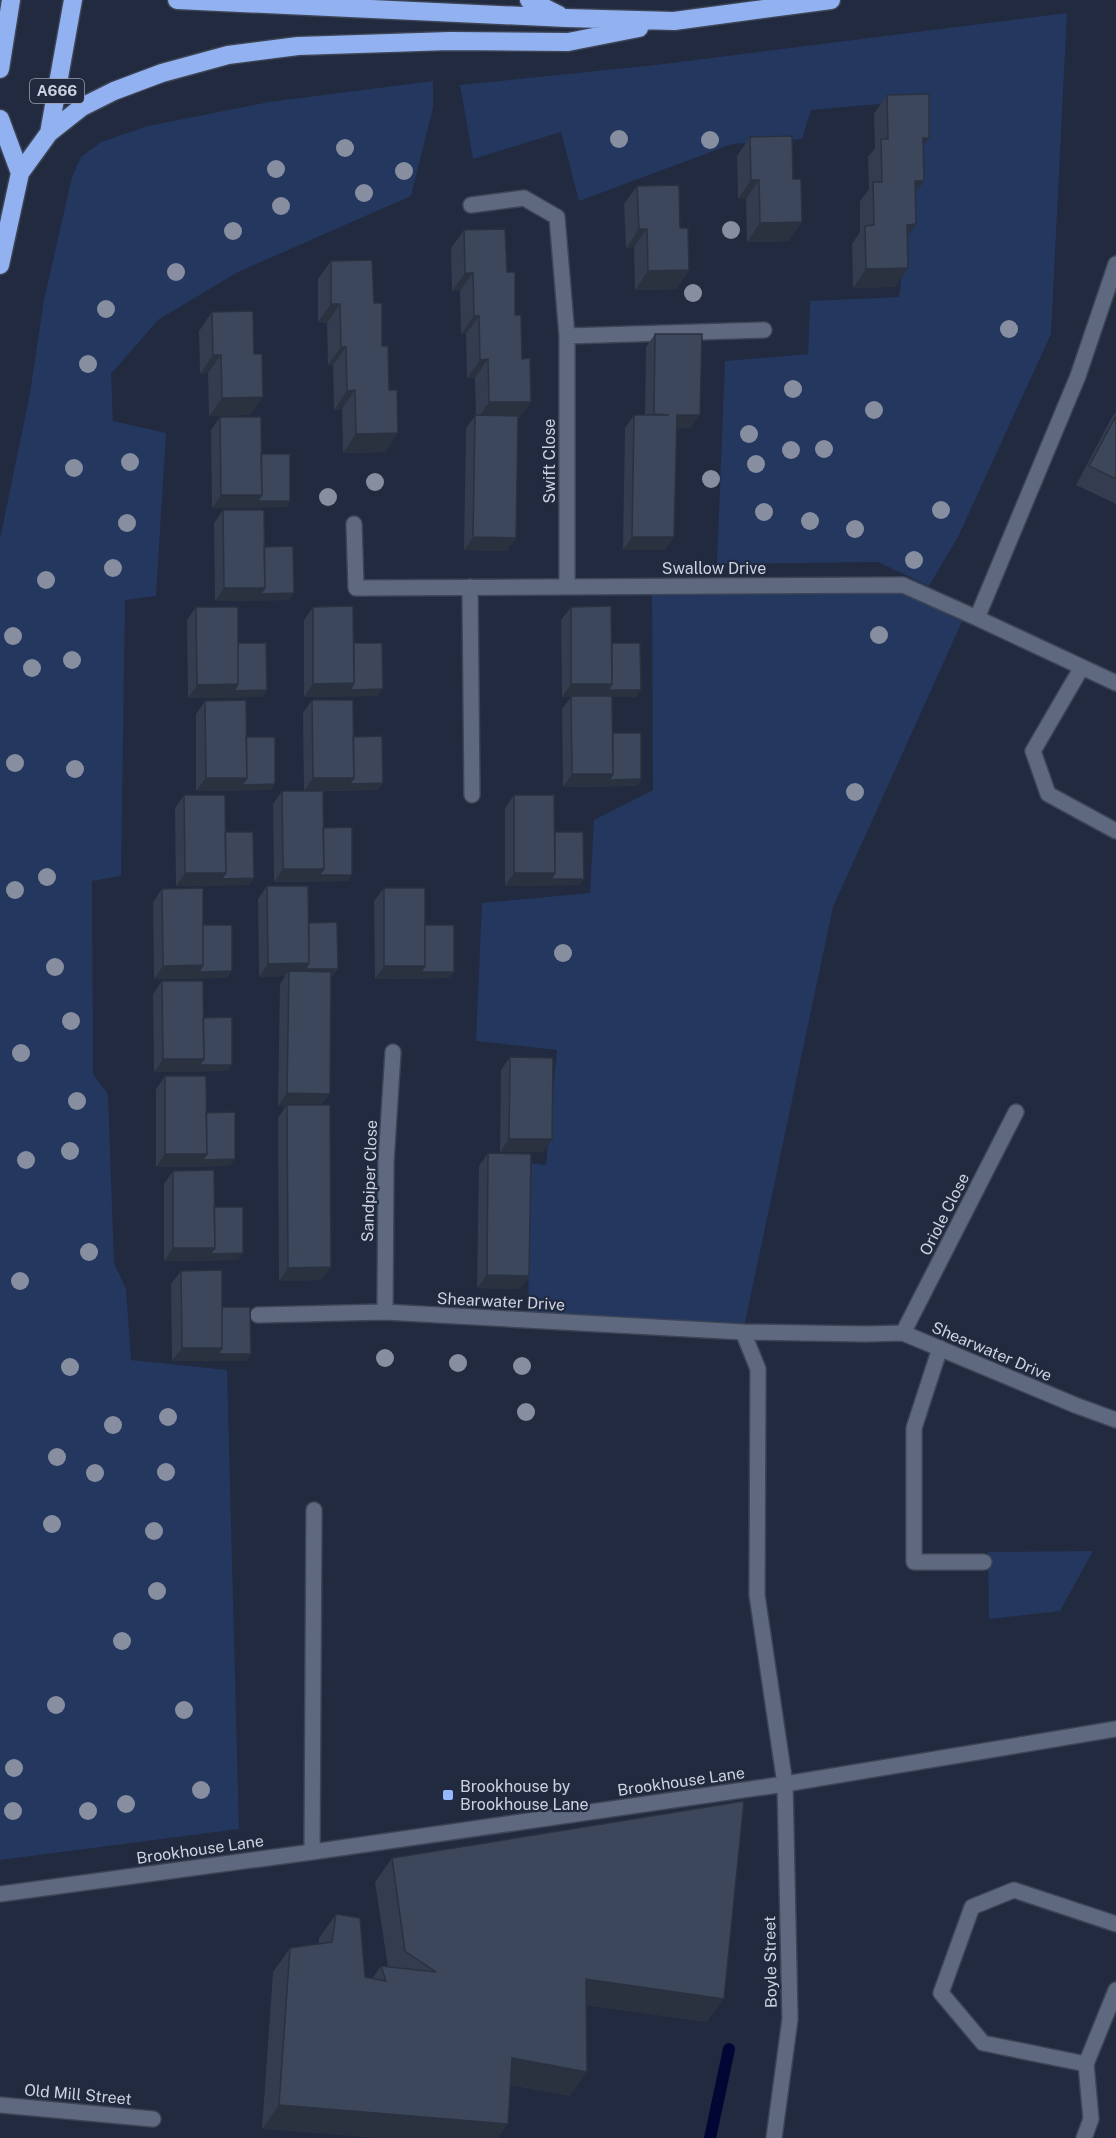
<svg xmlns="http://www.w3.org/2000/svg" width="1116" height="2138" viewBox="0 0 1116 2138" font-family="'Public Sans',sans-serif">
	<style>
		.green { fill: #24375f }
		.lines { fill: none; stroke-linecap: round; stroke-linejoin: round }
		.stream { stroke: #000735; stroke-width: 12 }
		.minor-casing { stroke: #3c4455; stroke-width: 18 }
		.highway-casing { stroke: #3c4455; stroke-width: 21 }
		.minor { stroke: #5e6980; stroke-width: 15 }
		.highway { stroke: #92b1f0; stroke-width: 18 }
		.tree { fill: #868ea0 }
		.wall { fill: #343d4f }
		.shaded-wall { fill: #2a3240 }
		.building { fill: #3c475c; stroke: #2a3240; stroke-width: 1.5 }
		.poi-dot { fill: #94b7fd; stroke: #212a3e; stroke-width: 2 }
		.labels { text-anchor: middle; stroke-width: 4.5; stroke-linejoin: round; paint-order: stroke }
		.shield { fill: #212a3e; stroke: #99a0af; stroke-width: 1.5 }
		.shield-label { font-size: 15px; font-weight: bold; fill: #ccd2df }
		.street-label { font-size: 16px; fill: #ccd2df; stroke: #212a3e }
		.poi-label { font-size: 16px; fill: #ccd2df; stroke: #212a3e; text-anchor: start }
	</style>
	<rect width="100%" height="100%" fill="#212a3e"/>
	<path class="green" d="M1067 13 1051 334 958 537 929 586 878 562 717 564 725 361 808 354 810 301 899 297 923 100 811 110 802 139 732 144 579 201 561 132 473 159 460 85 656 65Z
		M433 81V108L411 196 238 272 158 320 111 374 113 421 166 433 156 596 125 600 121 876 92 881 93 1074 108 1094 114 1263 126 1289 131 1360 227 1370 239 1829 0 1860V539L30 393 44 300 72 177 81 157 101 142 148 126 269 102Z
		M903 585 966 613 833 907 743 1332 528 1321 530 1163 546 1165 557 1050 476 1041 482 903 590 893 594 820 653 790 652 587Z
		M1093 1551 1060 1611 989 1619 988 1552Z"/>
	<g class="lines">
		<path class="stream" d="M710 2138 729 2049"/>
		<g class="minor-casing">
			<path id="minor" d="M471 205 524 198 557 217 567 336V587
				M567 336 764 330
				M354 524 356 588 903 585 977 618 1116 683
				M470 587 472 795
				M977 618 1078 376 1116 264
				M1082 667 1033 751 1048 794 1116 831
				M385 1312 386 1162 393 1052
				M258 1315 385 1312 743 1332 866 1334 903 1333 1075 1405 1116 1420
				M743 1332 758 1369 757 1595 785 1784 790 2019 774 2138
				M903 1333 1016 1112
				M940 1348 914 1428V1562H984
				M312 1852 314 1510
				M0 1894 312 1852 785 1784 1116 1729
				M1086 2064 983 2043 941 1993 972 1907 1014 1890 1116 1924
				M0 2105 153 2119
				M1084 2138 1091 2119 1086 2064 1116 1990"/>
		</g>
		<g class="highway-casing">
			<path id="highway" d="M177 0 566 18 674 21 831 0
				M529 0 559 15
				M0 69 11 0
				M0 119 20 173
				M49 133 82 107 114 91 162 73 228 55 298 46 450 41 568 42 639 28
				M0 265 20 173 49 133 73 0"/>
		</g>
		<use href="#minor" class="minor"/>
		<use href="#highway" class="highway"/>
	</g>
	<g class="tree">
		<circle cx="619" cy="139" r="9"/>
		<circle cx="710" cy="140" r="9"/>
		<circle cx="345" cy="148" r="9"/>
		<circle cx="276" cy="169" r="9"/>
		<circle cx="404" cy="171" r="9"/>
		<circle cx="364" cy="193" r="9"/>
		<circle cx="281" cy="206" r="9"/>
		<circle cx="731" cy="230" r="9"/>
		<circle cx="233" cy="231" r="9"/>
		<circle cx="176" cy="272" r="9"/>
		<circle cx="693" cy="293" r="9"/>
		<circle cx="106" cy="309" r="9"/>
		<circle cx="1009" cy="329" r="9"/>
		<circle cx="88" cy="364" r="9"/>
		<circle cx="793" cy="389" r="9"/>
		<circle cx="874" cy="410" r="9"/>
		<circle cx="749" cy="434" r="9"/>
		<circle cx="824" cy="449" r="9"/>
		<circle cx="791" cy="450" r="9"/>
		<circle cx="130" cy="462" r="9"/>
		<circle cx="756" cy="464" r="9"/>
		<circle cx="74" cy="468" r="9"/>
		<circle cx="711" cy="479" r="9"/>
		<circle cx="375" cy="482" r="9"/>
		<circle cx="328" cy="497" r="9"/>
		<circle cx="941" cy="510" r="9"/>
		<circle cx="764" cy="512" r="9"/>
		<circle cx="810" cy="521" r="9"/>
		<circle cx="127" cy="523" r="9"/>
		<circle cx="855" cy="529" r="9"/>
		<circle cx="914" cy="560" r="9"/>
		<circle cx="113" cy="568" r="9"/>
		<circle cx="46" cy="580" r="9"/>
		<circle cx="879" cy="635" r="9"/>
		<circle cx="13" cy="636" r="9"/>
		<circle cx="72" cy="660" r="9"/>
		<circle cx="32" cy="668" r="9"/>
		<circle cx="15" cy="763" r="9"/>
		<circle cx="75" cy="769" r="9"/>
		<circle cx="855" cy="792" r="9"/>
		<circle cx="47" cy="877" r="9"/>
		<circle cx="15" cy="890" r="9"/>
		<circle cx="563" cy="953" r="9"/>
		<circle cx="55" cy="967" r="9"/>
		<circle cx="71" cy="1021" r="9"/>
		<circle cx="21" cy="1053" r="9"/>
		<circle cx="77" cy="1101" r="9"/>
		<circle cx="70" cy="1151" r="9"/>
		<circle cx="26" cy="1160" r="9"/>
		<circle cx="89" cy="1252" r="9"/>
		<circle cx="20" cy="1281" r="9"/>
		<circle cx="385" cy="1358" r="9"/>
		<circle cx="458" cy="1363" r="9"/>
		<circle cx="522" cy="1366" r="9"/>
		<circle cx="70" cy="1367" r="9"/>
		<circle cx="526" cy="1412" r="9"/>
		<circle cx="168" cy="1417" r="9"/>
		<circle cx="113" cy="1425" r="9"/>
		<circle cx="57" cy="1457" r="9"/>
		<circle cx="166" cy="1472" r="9"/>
		<circle cx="95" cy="1473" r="9"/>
		<circle cx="52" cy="1524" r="9"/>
		<circle cx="154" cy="1531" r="9"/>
		<circle cx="157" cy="1591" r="9"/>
		<circle cx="122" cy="1641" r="9"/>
		<circle cx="56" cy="1705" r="9"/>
		<circle cx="184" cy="1710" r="9"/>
		<circle cx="14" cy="1768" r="9"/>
		<circle cx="201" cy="1790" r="9"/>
		<circle cx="126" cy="1804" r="9"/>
		<circle cx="13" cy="1811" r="9"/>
		<circle cx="88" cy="1811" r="9"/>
	</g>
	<path class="wall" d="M887 95 923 147 915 194 907 237 895 287 853 288 852 244 860 232V201L869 189 868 157 875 148 874 114Z
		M750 137 789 241 747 242 746 199H738L737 156Z
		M637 186 680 228 689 270 676 289 635 290 634 247 626 248 624 204Z
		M464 230 507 272 518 420 516 538 507 551 464 550 466 428 476 415 475 378H467L466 334H461L460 291H452L451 248Z
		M331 261 374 303 382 346 389 390 398 433 385 452 343 453 342 409 334 410 333 365H328L327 323 318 322V279Z
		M212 312 250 415 209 416 208 373 200 374 199 331Z
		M655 334 691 428H677L674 537 665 550H623L625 428 634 415H645L646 347Z
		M1116 412V504L1076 485 1112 417Z
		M220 417 261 454 290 501 286 507 212 508 211 430Z
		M223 510 264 547 294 593 289 600 215 601 214 523Z
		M196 607 238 643 267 690 262 697 188 698 187 620Z
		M313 607 354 643 378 696 304 697V620Z
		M571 607 612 643 636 697H612L613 733 641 779 637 786 563 787 562 709 571 697H562L561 620Z
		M312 700 353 737 378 790 323 791V828L348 881 274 882 273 804 282 791H304L303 713Z
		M205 701 246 737 275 784 271 790 196 791V714Z
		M184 795 225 832 254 878 249 885 176 886 175 808Z
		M514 795 555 832 579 885 505 886V808Z
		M267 886 309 923 333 976H331L322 1105 331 1267 321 1280 279 1281 278 1118 286 1106H278L280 984 285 976 259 977 258 899Z
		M384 888 425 925 449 978 375 979 374 901Z
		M162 889 203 925 227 978 154 979 153 902Z
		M162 981 203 1018 227 1071 154 1072 153 994Z
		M510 1057 543 1152H500L501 1070Z
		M165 1076 206 1113 230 1166 156 1167V1089Z
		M488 1153 529 1276 520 1289 477 1288 479 1166Z
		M173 1171 214 1207 238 1260 164 1261V1184Z
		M181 1271 222 1307 246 1361H172L171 1284Z
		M392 1858 707 2022 586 2005 570 2096 511 2085 262 2129 273 1972 290 1948 319 1944V1938L336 1914 365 1977 372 1979 381 1966 388 1967 375 1882Z"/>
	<path class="shaded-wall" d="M923 138H929L916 156Z
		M751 180H759L746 199H738Z
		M915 181H924L911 200Z
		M802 222 789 241 747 242 760 223Z
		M916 224 903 243 907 225Z
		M639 229H647L634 247 626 248Z
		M908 268 895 287 853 288 866 269Z
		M689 270 676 289 635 290 648 271Z
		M465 273H473L460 291H452Z
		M331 304H340L327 323 318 322Z
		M474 316H479L466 334H461Z
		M341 347H346L333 365H328Z
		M213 355H221L208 373 200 374Z
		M488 359 475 378H467L480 360Z
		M355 390 342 409 334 410 347 391Z
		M263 397 250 415 209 416 222 398Z
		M489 402H531L518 420 476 421Z
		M677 415H700L691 428H668Z
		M398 433 385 452 343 453 356 434Z
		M221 495H262L290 501 286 507 212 508Z
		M473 537 516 538 507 551 464 550Z
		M632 537H674L665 550H623Z
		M224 588H265L294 593 289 600 215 601Z
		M354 683 383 689 378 696 304 697 313 684Z
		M238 684 267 690 262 697 188 698 197 685Z
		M571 684H612L641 690 636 697H562Z
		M572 774H613L641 779 637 786 563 787Z
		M206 778H247L275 784 271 790 196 791Z
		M313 778H354L383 783 378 790 304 791Z
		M283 869H324L352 875 348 881 274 882Z
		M185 873H226L254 878 249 885 176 886Z
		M514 873H555L584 879 579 885 505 886Z
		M309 963 338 969 333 976H289V971L285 976 259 977 268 964Z
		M203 965 232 971 227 978 154 979 163 966Z
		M384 966H425L454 972 449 978 375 979Z
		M163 1059H204L232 1065 227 1071 154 1072Z
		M287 1093 330 1094 320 1107 278 1106Z
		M509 1139H552L543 1152H500Z
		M165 1154H207L235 1159 230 1166 156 1167Z
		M173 1248H215L243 1253 238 1260 164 1261Z
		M331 1267 321 1280 279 1281 288 1268Z
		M487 1275 529 1276 520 1289 477 1288Z
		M182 1348H222L251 1354 246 1361H172Z
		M586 1979 724 1999 707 2022 569 2003Z
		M512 2058 587 2072 570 2096 496 2082Z
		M279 2105 508 2124 498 2138H377L262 2129Z"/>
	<path class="building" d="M929 94V138H923L924 181H915L916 224 907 225 908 268 866 269 865 226 874 225 873 182H882L881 139H888L887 95Z
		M792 136 793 179H801L802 222 760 223 759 180H751L750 137Z
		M679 185 680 228H688L689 270 648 271 647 229H639L637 186Z
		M505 229 507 272H515V315H521L522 359 530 358 531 402H489L488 359 480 360 479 316H474L473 273H465L464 230Z
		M372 260 374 303H382V346H388L389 390H397L398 433 356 434 355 390 347 391 346 347H341L340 304H331V261Z
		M253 311 254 354H262L263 397 222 398 221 355H213L212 312Z
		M655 334H702L700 415H677L674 537H632L634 415H669L654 414Z
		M475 415 518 416 516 538 473 537Z
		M1116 416V479L1089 466Z
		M220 417H261L262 495H221Z
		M261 454H290V501H257L262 495Z
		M223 510H264L265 588H224Z
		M293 546 294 593 260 594 265 588 264 547Z
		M353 606 354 683 313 684V607Z
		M611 606 612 684H571V607Z
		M196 607H238V684L197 685Z
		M238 643H266L267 690 234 691 238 684Z
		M354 643H382L383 689 350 690 354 683Z
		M612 643H640L641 690H608L612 684Z
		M571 696H612L613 774H572Z
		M246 700 247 778H206L205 701Z
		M312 700H353L354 778H313Z
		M613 733H641V779L609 780 613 774Z
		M382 736 383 783 349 784 354 778 353 737Z
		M246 737H275V784L242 785 247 778Z
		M282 791H323L324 869H283Z
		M184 795H225L226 873H185Z
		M514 795H554L555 873H514Z
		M352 827V875H319L324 869 323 828Z
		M225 832H253L254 878 221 879 226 873Z
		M555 832H583L584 879H551L555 873Z
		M267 886H308L309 963 268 964Z
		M203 888V965L163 966 162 889Z
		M384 888H425V966H384Z
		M337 922 338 969H305L309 963V923Z
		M203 925H232V971L199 972 203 965Z
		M425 925H454V972H421L425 966Z
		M289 971 331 972 330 1094 287 1093Z
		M162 981H203L204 1059H163Z
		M232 1017V1065H199L204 1059 203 1018Z
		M510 1057 553 1058 552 1139H509Z
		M165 1076H206L207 1154H165Z
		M287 1105H330L331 1267 288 1268Z
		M235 1112V1159L202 1160 207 1154 206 1113Z
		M488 1153 531 1154 529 1276 487 1275Z
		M214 1170 215 1248H173V1171Z
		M214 1207H243V1253L210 1254 215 1248Z
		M222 1270V1348H182L181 1271Z
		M222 1307H250L251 1354H218L222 1348Z
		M744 1801 724 1999 586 1979 587 2072 512 2058 508 2124 279 2105 290 1948 332 1942 336 1914 360 1918 365 1977 386 1981 381 1966 436 1972 405 1951 392 1858Z"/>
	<rect class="poi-dot" x="442" y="1789" width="12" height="12" rx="3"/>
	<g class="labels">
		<rect class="shield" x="30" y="79" width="54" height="24" rx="4.5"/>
		<g class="shield-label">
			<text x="57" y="96">A666</text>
		</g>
		<g class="street-label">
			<text transform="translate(549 461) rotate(-90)" y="6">Swift Close</text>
			<text x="714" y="574">Swallow Drive</text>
			<text transform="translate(369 1181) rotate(-88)" y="6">Sandpiper Close</text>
			<text transform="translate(944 1214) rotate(-63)" y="6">Oriole Close</text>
			<text transform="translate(501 1301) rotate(3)" y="6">Shearwater Drive</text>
			<text transform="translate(992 1351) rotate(23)" y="6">Shearwater Drive</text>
			<text transform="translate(681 1781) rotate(-8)" y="6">Brookhouse Lane</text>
			<text transform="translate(200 1849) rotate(-8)" y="6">Brookhouse Lane</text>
			<text transform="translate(770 1962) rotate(-91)" y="6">Boyle Street</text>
			<text transform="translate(78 2094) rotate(5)" y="6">Old Mill Street</text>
		</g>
		<g class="poi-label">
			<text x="460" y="1792">Brookhouse by<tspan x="460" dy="18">Brookhouse Lane</tspan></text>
		</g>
	</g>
</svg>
